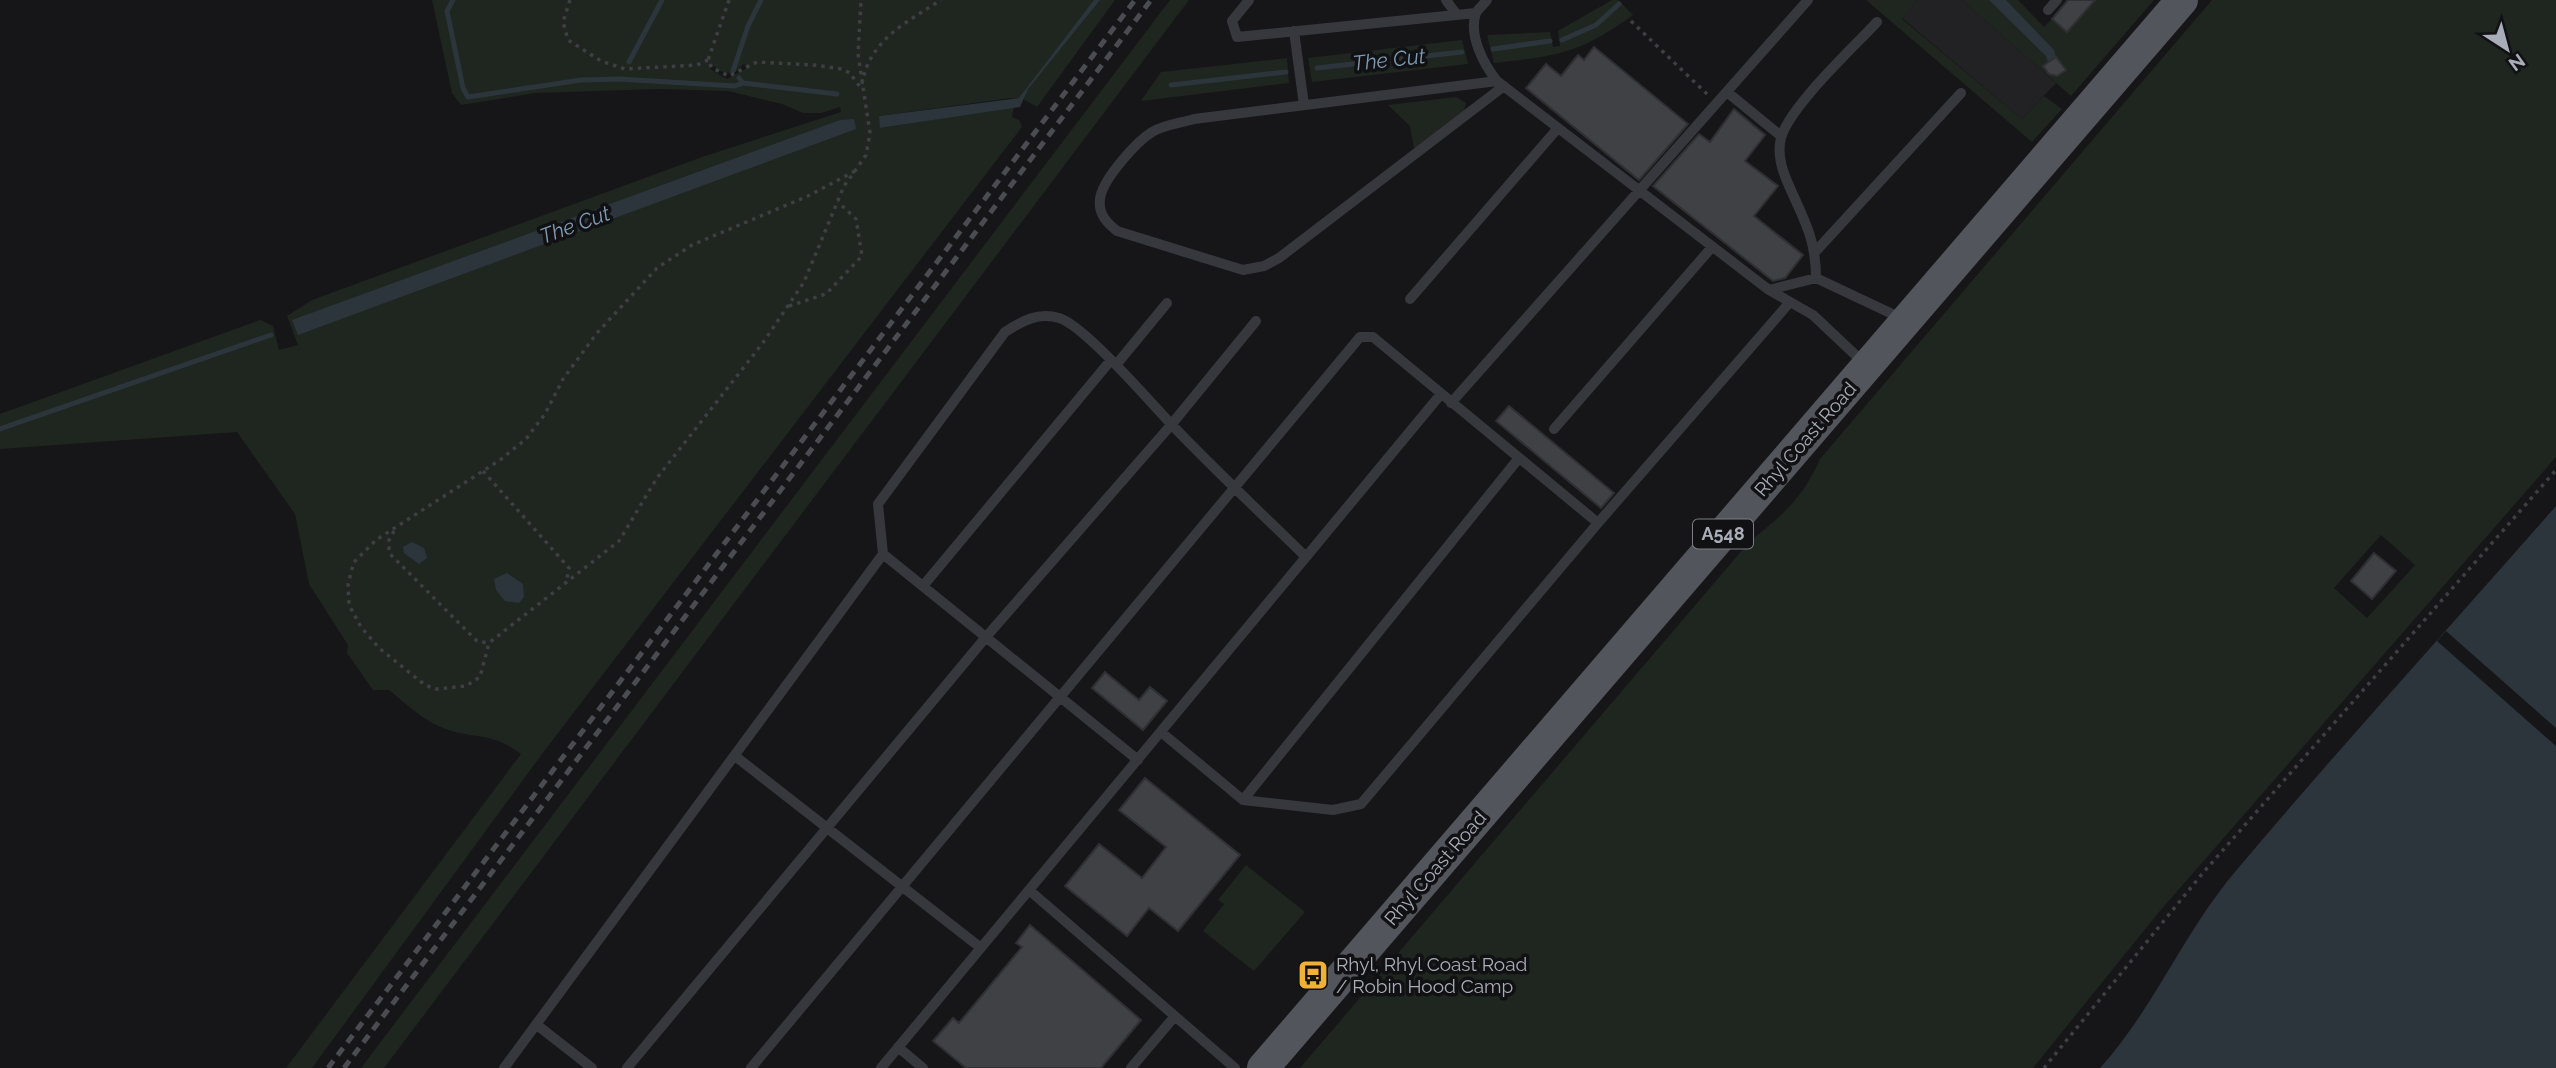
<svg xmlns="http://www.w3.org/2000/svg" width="2556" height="1068" viewBox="0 0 2556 1068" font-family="Raleway,sans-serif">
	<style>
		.built { fill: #222225 }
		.green { fill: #1e261f; fill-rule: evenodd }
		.water { fill: #2c353c }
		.pier { fill: #161618 }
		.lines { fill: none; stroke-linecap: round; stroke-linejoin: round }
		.stream { stroke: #2c353c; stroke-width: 5 }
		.building { fill: #404145; stroke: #303034; stroke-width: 2 }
		.path { stroke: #3d3f44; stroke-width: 3.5; stroke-dasharray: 3.5 5; stroke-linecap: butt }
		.lane { stroke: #37383d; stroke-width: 10 }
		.primary { stroke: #53555c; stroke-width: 32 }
		.rail { stroke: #4a4c52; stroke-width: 5; stroke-dasharray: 9 7; stroke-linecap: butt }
		.labels { text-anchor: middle; stroke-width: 7; stroke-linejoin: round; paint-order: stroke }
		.shield { fill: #111113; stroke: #7b7e86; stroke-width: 2 }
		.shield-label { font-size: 18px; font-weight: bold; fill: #a8adb8 }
		.street-label { font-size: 19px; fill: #a8adb8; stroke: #111113 }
		.poi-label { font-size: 19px; fill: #a8adb8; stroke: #111113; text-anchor: start }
		.water-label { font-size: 21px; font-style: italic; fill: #7f9bb3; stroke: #111113 }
	</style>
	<rect width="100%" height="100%" fill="#161618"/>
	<path class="built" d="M1918 0H1962L2056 83 2022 119 1902 18Z"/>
	<path class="green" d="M432 0H1115L1037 107 1023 99 1011 98 879 116 881 128 1014 107 1012 117 1019 120 1022 127 542 754 312 1068H286L521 754C491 731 474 740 443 728 423 720 406 704 389 690H373L347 653 348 645 309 584 295 514 237 432 0 449V414L260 320 273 326 279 350 298 345 287 316 312 300 702 157 841 112 840 107 821 113H803L782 104 728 91 659 89 536 93 461 105 452 93ZM711 64 720 71 733 74 744 64 747 68 727 79 710 69Z
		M1170 0H1189L384 1068H361Z
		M1612 0H1618L1633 15C1579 54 1558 56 1494 63L1487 35 1550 32 1553 47 1560 46 1558 31Z
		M1866 0H1918L1902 19 2022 119 2044 96 2062 109 2032 142Z
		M1962 0H2018L2044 27 2052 19 2067 32 2095 0H2154L2071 96Z
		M2212 0H2556V457L2159 912 2033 1068H1300L1750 541C1783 515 1802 499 1820 459ZM2381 535 2415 565 2367 618 2334 588Z
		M1462 40 1468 64 1312 82 1308 58Z
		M1287 58 1289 83 1141 101 1161 72Z
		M1456 97 1466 103 1464 111 1414 149 1410 126 1388 105Z
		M1246 865 1305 912 1254 971 1203 931 1224 904 1218 900Z"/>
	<path class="water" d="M1094 0H1100L1028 89 1020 107 880 128 879 116 1019 98Z
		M1989 0H2006L2054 50 2056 57 2048 63 2046 56Z
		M854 119 856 129 298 335 292 320 840 120Z
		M2556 506V1068H2100C2153 1010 2184 932 2235 872 2339 748 2449 628 2556 506Z
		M412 542 424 548 427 558 419 564 404 553 403 547Z
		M507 573 523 584 524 597 519 603 505 601 496 590 494 579Z"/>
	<path class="pier" d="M2446 631 2556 728V746L2437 641Z"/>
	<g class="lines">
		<path class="stream" d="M453 0 447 11 463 88 468 97 581 80 619 79 735 86 743 83
			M1562 40 1596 25 1619 4
			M1493 49 1550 41
			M629 62 662 0
			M1317 68 1462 52
			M733 71 748 26 761 0
			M739 78 743 83 837 94
			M1171 85 1286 72
			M0 429 271 335"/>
	</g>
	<path class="building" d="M2068 0H2095L2067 32 2052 19Z
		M1594 47 1688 124 1639 180 1526 88 1546 64 1561 76 1578 55 1584 60Z
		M2056 57 2066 70 2057 76 2049 74 2043 66Z
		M1734 109 1765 135 1745 161 1778 186 1754 216 1803 255 1785 278 1773 281 1653 186 1699 134 1710 142Z
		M1509 406 1614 493 1601 508 1496 421Z
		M2374 553 2396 571 2372 599 2351 581Z
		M1105 672 1139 700 1150 687 1167 701 1143 730 1092 688Z
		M1145 778 1240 855 1178 931 1149 908 1127 936 1065 886 1099 844 1142 878 1166 847 1119 810Z
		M1030 925 1141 1020 1101 1068H966L933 1041 953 1018 959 1023 1022 947 1016 943Z"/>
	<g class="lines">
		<path class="path" d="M570 0 563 22 568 40 601 61 625 69 697 65 708 60
			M729 0 708 60 712 68 729 76 757 62 814 65 842 69 850 73 860 87
			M1631 21 1708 95
			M862 84C869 40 907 22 941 0
			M855 171 808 196 692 245 657 268 597 333 563 379 545 414 526 439 500 460 376 540 354 562 348 584 349 605 361 627 379 648 425 685 436 689 466 686 480 677 489 643 619 541 657 478 762 344 804 282 844 186 855 171 866 155 870 133 858 54 861 0
			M789 306 826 294 862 256 856 219 838 202
			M483 471 569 568 567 578
			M394 531 388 542 390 554 477 641 488 643
			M2044 1068 2202 874 2556 470"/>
		<path class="lane" d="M1249 0 1232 21 1237 37 1476 13
			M1446 0 1457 15
			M1487 0C1484 4 1478 9 1476 13 1468 35 1484 65 1497 81L1769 290 1813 315 1865 364
			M2048 10 2057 0
			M1294 31 1304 105
			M1497 81 1194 119C1181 123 1164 125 1152 132 1136 142 1102 180 1100 199 1098 214 1107 223 1117 231L1243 270 1264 266 1279 258 1504 86
			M1727 92 1781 136
			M1816 251 1961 93
			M1816 278C1816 236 1802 217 1787 181 1781 167 1777 153 1781 138 1789 107 1853 48 1877 22
			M1769 290 1816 278 1903 319
			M1410 299 1558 128
			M1116 365 1167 303
			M1451 403 1808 0
			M1554 429 1712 247
			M883 554 1138 760
			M1306 557 1441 394
			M923 586 1111 360
			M1161 732 1243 800 1333 810 1361 804 1598 523 1790 302
			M735 756 981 948
			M1243 800 1519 458
			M1029 890 1235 1068
			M537 1025 592 1068
			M898 1047 923 1068
			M504 1068 883 554 878 504 1005 332C1022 321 1038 312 1059 318 1084 325 1151 403 1172 425 1215 470 1261 513 1306 557L881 1068
			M627 1068 986 637 1171 425 1256 321
			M751 1068 1360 337H1373L1598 523
			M1131 1068 1175 1016"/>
		<path class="primary" d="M1263 1068 2182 0"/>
		<path class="rail" d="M328 1068 1135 0
			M344 1068 1151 0"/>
	</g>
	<defs>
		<g id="bus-square" transform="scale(1.575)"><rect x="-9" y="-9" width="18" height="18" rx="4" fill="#f2b134" stroke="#111113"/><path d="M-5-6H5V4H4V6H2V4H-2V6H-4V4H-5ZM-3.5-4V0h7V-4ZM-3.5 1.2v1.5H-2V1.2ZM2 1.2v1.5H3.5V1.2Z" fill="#111"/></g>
	</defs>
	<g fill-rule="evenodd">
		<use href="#bus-square" x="1313" y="975"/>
	</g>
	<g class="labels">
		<rect class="shield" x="1693" y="519.5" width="60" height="29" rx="5"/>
		<g class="shield-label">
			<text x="1723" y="540">A548</text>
		</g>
		<g class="street-label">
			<text transform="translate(1805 439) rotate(-49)" y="7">Rhyl Coast Road</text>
			<text transform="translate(1435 868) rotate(-49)" y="7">Rhyl Coast Road</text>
		</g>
		<g class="poi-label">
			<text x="1336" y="971">Rhyl, Rhyl Coast Road<tspan x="1336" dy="22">/ Robin Hood Camp</tspan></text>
		</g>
		<g class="water-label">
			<text transform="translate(1389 60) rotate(-6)" y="7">The Cut</text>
			<text transform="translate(575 225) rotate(-20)" y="7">The Cut</text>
		</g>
	</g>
	<g transform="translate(2507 49) rotate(144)" stroke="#111113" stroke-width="5" paint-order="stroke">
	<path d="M0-5L12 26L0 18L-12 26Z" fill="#a8adb8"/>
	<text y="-10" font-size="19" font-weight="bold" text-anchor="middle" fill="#a8adb8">N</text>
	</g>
</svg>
